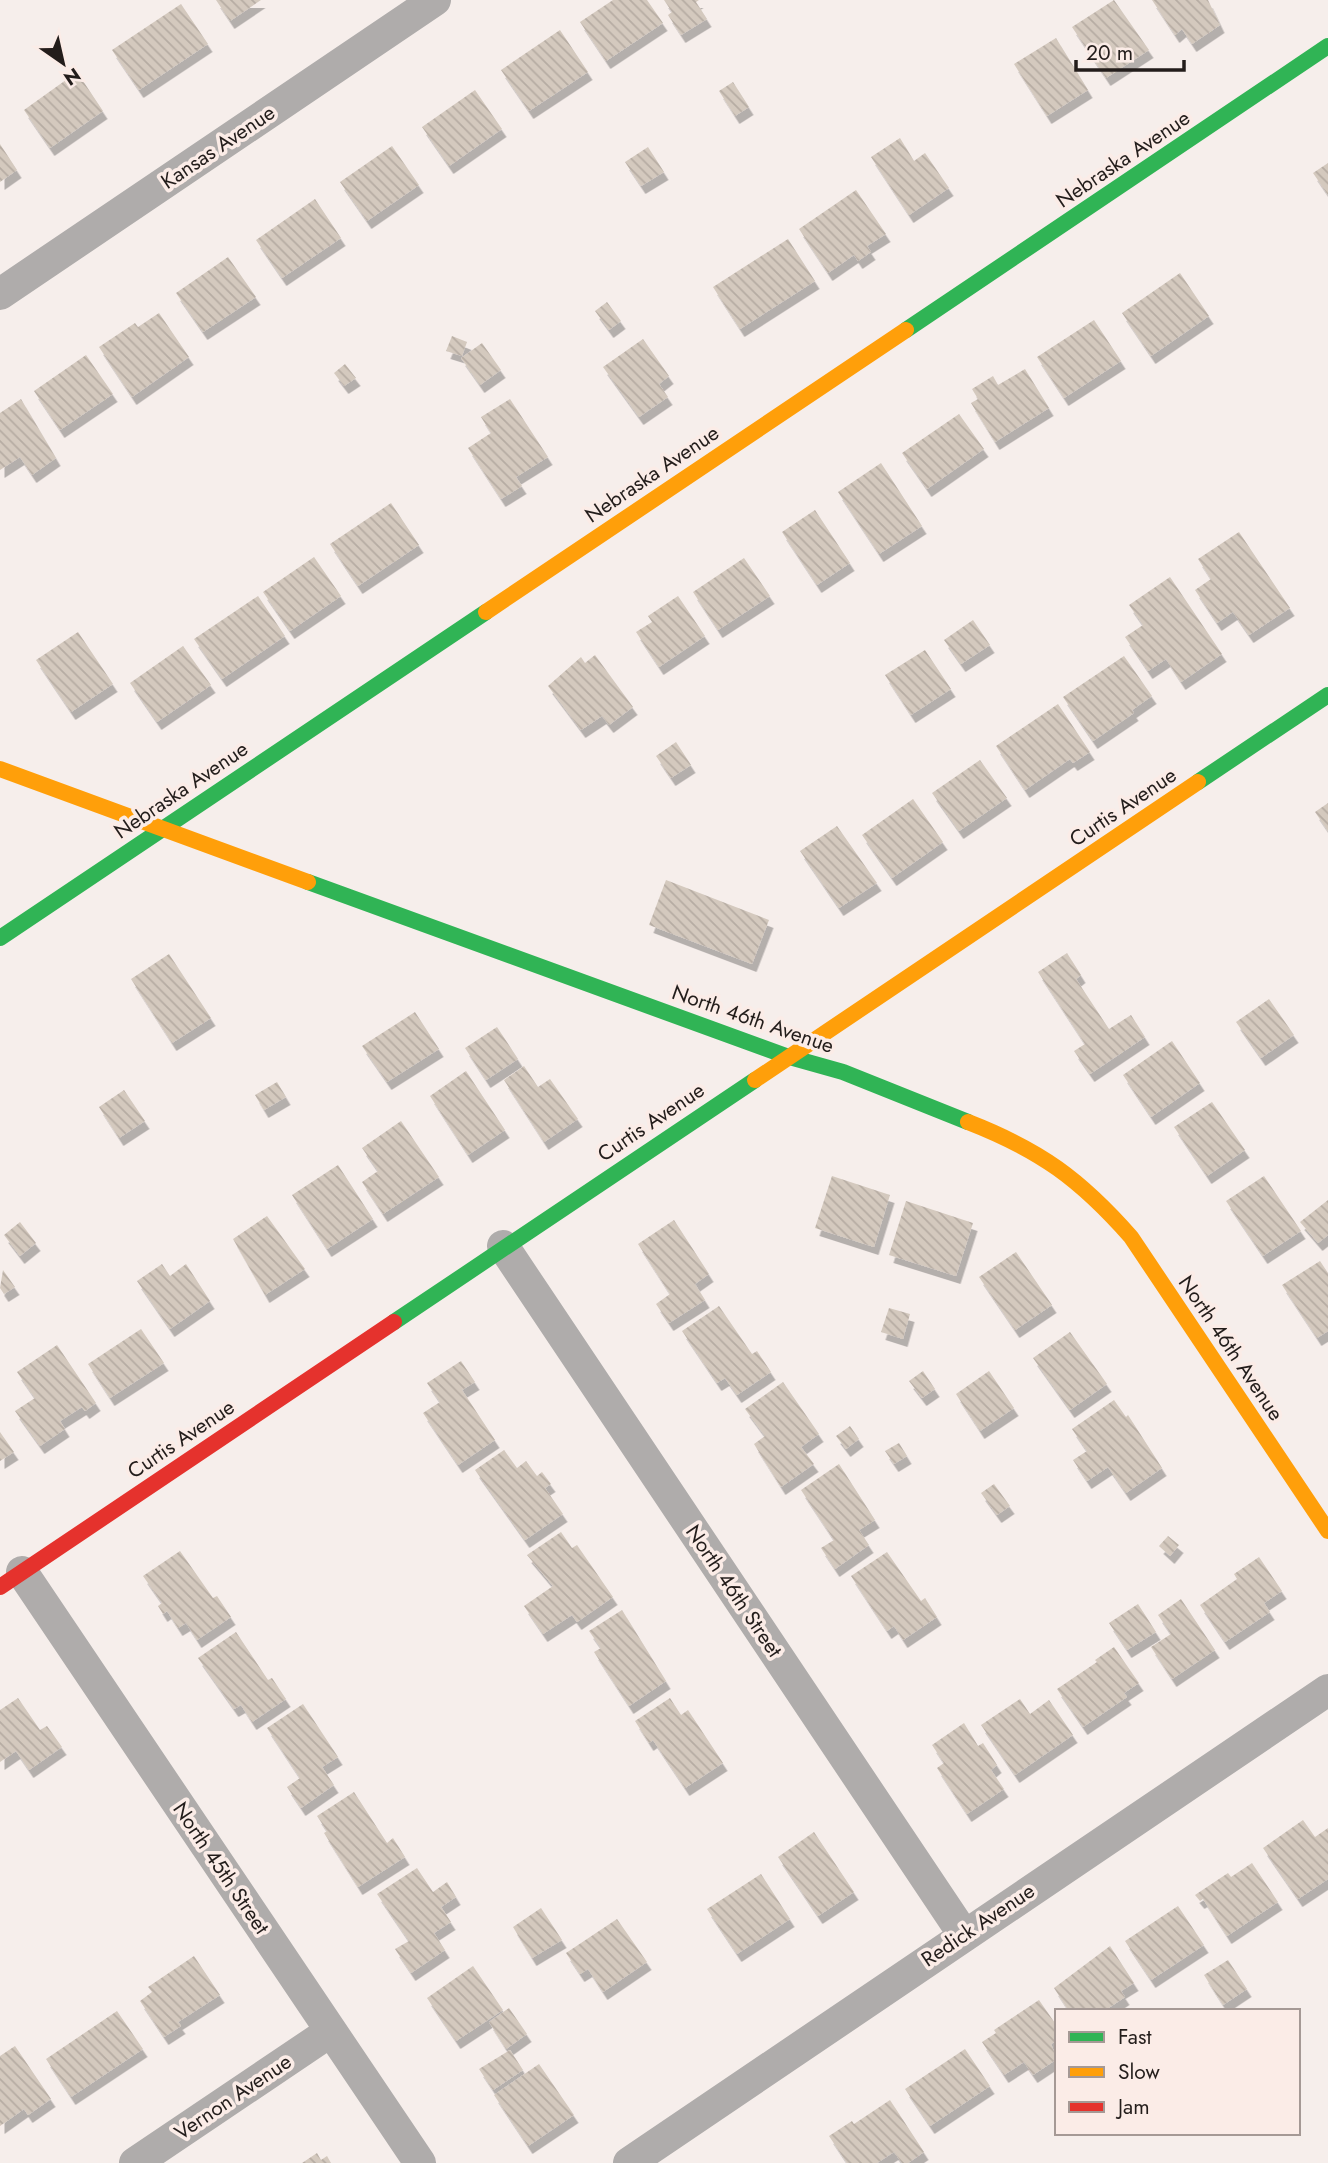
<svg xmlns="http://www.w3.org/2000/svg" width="1328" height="2163" viewBox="0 0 1328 2163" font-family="Jost,sans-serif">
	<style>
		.building { fill: url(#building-back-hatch); filter: url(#shadow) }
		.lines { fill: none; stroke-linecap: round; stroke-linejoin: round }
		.street { stroke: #afacab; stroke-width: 32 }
		.fast { stroke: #30b455; stroke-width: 16 }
		.slow { stroke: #ff9f0a; stroke-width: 16 }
		.jam { stroke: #e5322d; stroke-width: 16 }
		.labels { text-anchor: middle; stroke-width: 7; stroke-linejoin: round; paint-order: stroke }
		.street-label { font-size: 21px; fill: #231d1b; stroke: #fbece7 }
	</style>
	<defs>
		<pattern id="building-back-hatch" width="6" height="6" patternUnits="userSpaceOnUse" patternTransform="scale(1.75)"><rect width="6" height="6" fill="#d4c9be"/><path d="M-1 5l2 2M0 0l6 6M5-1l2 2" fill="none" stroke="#b6aca3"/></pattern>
		<filter id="shadow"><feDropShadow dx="4.5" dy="8" stdDeviation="0" flood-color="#0004"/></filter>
	</defs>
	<rect width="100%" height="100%" fill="#f6eeeb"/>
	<path class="building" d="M216 0H261L230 21Z
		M613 0H647L663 23 606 61 580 22Z
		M664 0H699L696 2 707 19 681 35 668 15 672 12Z
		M1114 0 1149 50 1106 78 1072 27Z
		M1152 0H1208L1220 25 1192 44 1182 29 1175 35Z
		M181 4 208 44 139 90 112 50Z
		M560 30 588 72 529 111 501 70Z
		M1056 38 1088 90 1047 116 1014 64Z
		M77 72 103 111 50 148 24 110Z
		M733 82 749 107 735 116 719 91Z
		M475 90 502 129 449 166 422 127Z
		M900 138 914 161 925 153 949 188 909 215 871 157Z
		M0 144 17 170 0 182Z
		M392 146 419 185 367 221 340 182Z
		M648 147 664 172 641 186 625 162Z
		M1328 163V195L1313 173Z
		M856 190 886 234 867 246 871 252 858 261 854 255 828 273 799 229Z
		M315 199 341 238 282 278 256 240Z
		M788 239 815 281 740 329 713 287Z
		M228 257 256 297 203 332 176 293Z
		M1180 273 1209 316 1151 356 1122 313Z
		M607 302 621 321 609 330 595 311Z
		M159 313 189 357 132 397 99 347 135 323 138 327Z
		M1094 320 1121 361 1064 398 1037 357Z
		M452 336 467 342 462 356 446 351Z
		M643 339 669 376 659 384 668 397 639 417 603 367Z
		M482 343 501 370 480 385 461 358Z
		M86 355 113 394 60 430 34 391Z
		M345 364 356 378 344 386 334 373Z
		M1025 369 1049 408 995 442 971 403 978 399 972 389 993 376 998 385Z
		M21 399 56 458 32 475 20 457 0 470V413Z
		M510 399 548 457 516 477 522 486 501 499 468 448 491 433 481 417Z
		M959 414 984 449 927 489 902 453Z
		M881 463 922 526 879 554 838 492Z
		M391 503 419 545 358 586 330 544Z
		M815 510 850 563 817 585 782 532Z
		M1239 532 1290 608 1249 635 1233 612 1217 623 1195 590 1211 579 1198 559Z
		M314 557 341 596 290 631 263 592Z
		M744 558 770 596 718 630 693 592Z
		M1170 577 1222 654 1181 682 1166 659 1148 671 1125 637 1143 625 1129 605Z
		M258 596 285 636 222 679 194 639Z
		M678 596 705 636 659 667 636 632 652 622 648 616Z
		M973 620 990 645 961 664 944 640Z
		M78 632 113 684 71 712 36 660Z
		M183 646 211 685 157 722 130 683Z
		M925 650 951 689 911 715 885 675Z
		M595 655 633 707 609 725 602 716 581 730 548 686 581 657 585 663Z
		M1124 656 1152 696 1132 710 1134 713 1093 741 1063 697Z
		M1058 704 1090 752 1073 763 1070 759 1025 790 996 746Z
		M676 742 691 765 671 778 656 756Z
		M980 760 1007 798 959 831 932 793Z
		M913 799 943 842 892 878 862 835Z
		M1328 803V831L1315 812Z
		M837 826 877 883 839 908 800 851Z
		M666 880 769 920 752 964 649 925Z
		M1067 953 1081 975 1076 979 1109 1029 1131 1015 1145 1037 1090 1074 1074 1051 1085 1044 1038 972Z
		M169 954 211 1018 172 1043 131 979Z
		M1269 999 1294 1035 1261 1058 1236 1022Z
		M415 1012 439 1049 387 1082 362 1046Z
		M497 1027 518 1059 486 1080 465 1048Z
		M1172 1041 1200 1083 1151 1117 1123 1075Z
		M524 1066 538 1087 550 1079 578 1119 544 1142 504 1080Z
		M466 1071 505 1130 468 1155 430 1096Z
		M277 1082 286 1097 264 1110 255 1095Z
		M124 1090 145 1121 119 1138 99 1107Z
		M1212 1102 1245 1150 1207 1176 1174 1127Z
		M401 1121 439 1177 383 1214 362 1182 378 1171 362 1148Z
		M338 1165 373 1219 327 1249 292 1195Z
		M832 1176 890 1195 874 1247 815 1228Z
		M1264 1176 1301 1231 1263 1256 1226 1201Z
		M1328 1200V1235L1318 1243 1300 1222Z
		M906 1201 973 1223 956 1276 889 1255Z
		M267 1216 305 1269 265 1295 233 1239Z
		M674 1220 709 1274 695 1284 705 1300 669 1323 656 1304 670 1294 638 1244Z
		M20 1222 36 1243 20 1256 4 1235Z
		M1016 1252 1052 1305 1015 1330 979 1277Z
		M1320 1261 1328 1273V1331L1317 1338 1282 1285Z
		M162 1264 170 1276 186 1264 210 1301 170 1329 137 1281Z
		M3 1270 15 1287 4 1294 0 1288Z
		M719 1306 752 1354 757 1351 771 1372 737 1395 725 1378 717 1383 682 1331Z
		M889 1308 910 1314 903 1339 881 1332Z
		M141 1329 164 1363 110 1398 88 1364Z
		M1070 1332 1107 1384 1070 1410 1033 1358Z
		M57 1345 96 1403 85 1411 82 1407 60 1421 65 1429 40 1446 15 1411 35 1398 17 1372Z
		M461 1361 475 1382 462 1390 495 1440 458 1465 423 1413 440 1402 427 1383Z
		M923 1371 935 1389 922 1398 909 1381Z
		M989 1371 1014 1408 980 1431 956 1394Z
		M783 1382 819 1434 801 1447 814 1464 781 1487 754 1444 765 1436 745 1409Z
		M1114 1400 1126 1417 1128 1415 1162 1468 1126 1493 1108 1467 1087 1481 1073 1460 1087 1451 1072 1429Z
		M850 1426 859 1439 846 1449 836 1436Z
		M0 1432 14 1452 0 1461Z
		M899 1443 907 1456 894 1464 885 1451Z
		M504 1450 517 1468 526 1461 537 1476 542 1472 551 1484 545 1488 563 1514 525 1540 475 1470Z
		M839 1464 875 1520 859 1530 869 1545 835 1569 821 1548 834 1540 801 1490Z
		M994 1484 1010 1506 997 1515 981 1493Z
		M561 1532 572 1548 577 1545 613 1597 577 1622 572 1615 543 1634 524 1606 553 1586 527 1555Z
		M1168 1536 1179 1545 1170 1556 1159 1546Z
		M180 1551 213 1598 217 1596 231 1617 197 1640 186 1623 178 1628 167 1611 163 1614 158 1606 162 1603 143 1576Z
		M887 1552 921 1601 925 1598 937 1617 903 1640 894 1626 887 1631 851 1576Z
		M1259 1557 1282 1591 1264 1603 1270 1612 1225 1642 1200 1605 1237 1579 1234 1574Z
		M1181 1599 1215 1650 1172 1679 1151 1647 1171 1634 1158 1615Z
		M1138 1604 1156 1632 1127 1650 1109 1623Z
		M622 1610 666 1681 629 1706 594 1652 601 1648 589 1631Z
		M236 1632 268 1680 272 1678 286 1699 252 1722 241 1705 234 1709 198 1658Z
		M1114 1647 1139 1683 1124 1693 1127 1697 1083 1727 1057 1689 1097 1662 1095 1660Z
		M18 1698 40 1730 47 1726 62 1747 29 1770 16 1751 0 1762V1710Z
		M670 1698 681 1715 688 1710 723 1763 685 1788 653 1740 649 1743 635 1721Z
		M1020 1699 1030 1714 1049 1700 1073 1735 1015 1775 981 1725Z
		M303 1704 338 1757 322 1767 334 1785 301 1808 287 1787 300 1778 267 1728Z
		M964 1723 978 1746 983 1743 997 1765 991 1770 1004 1789 967 1814 937 1768 944 1763 932 1745Z
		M354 1792 387 1843 393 1838 405 1857 358 1887 324 1833 327 1831 317 1816Z
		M1303 1820 1315 1837 1328 1828V1879L1298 1899 1263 1848Z
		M814 1832 854 1892 818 1916 778 1857Z
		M1252 1863 1278 1902 1227 1936 1203 1899 1200 1901 1195 1895 1228 1873 1231 1877Z
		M417 1868 433 1892 447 1882 456 1897 441 1907 451 1922 434 1933 445 1950 411 1973 395 1949 409 1941 377 1894Z
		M761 1874 790 1919 737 1954 707 1909Z
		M1178 1906 1204 1945 1151 1980 1125 1941Z
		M541 1908 562 1940 532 1958 513 1927Z
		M617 1919 647 1962 603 1992 588 1969 580 1974 566 1953Z
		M1110 1946 1134 1983 1121 1991 1125 1997 1104 2011H1069L1054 1988Z
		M194 1956 220 1995 178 2022 181 2026 164 2037 140 2001 152 1992 148 1987Z
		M1228 1960 1247 1989 1223 2005 1204 1975Z
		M473 1966 503 2010 456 2041 427 1998Z
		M1039 2000 1057 2026V2040L1051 2044 1057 2059 1033 2075 1024 2062 1004 2075 982 2042 996 2033 994 2030Z
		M509 2008 527 2034 506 2049 489 2022Z
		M117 2011 143 2049 71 2097 46 2059Z
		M15 2046 51 2099 28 2115 24 2109 0 2126V2056Z
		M965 2049 990 2086 930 2126 905 2089Z
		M510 2050 523 2070 493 2090 479 2069Z
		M539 2064 574 2115 528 2146 494 2095Z
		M890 2100 924 2152 908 2163H902L894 2152 877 2163H847L829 2136 852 2121 854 2124Z
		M317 2153 321 2160 327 2156 331 2163H302Z"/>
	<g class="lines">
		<path class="street" d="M0 294 435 0
			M503 1246 964 1935
			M22 1572 420 2163
			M135 2163 331 2031
			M629 2163 1328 1690"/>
		<path class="fast" d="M906 330 1328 46
			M1198 782 1328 695
			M308 882 786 1056 843 1072 968 1122
			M0 938 486 612
			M394 1322 755 1080"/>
		<path class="slow" d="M486 612 906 330
			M0 769 308 882
			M755 1080 1198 782
			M968 1122C1040 1150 1080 1179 1131 1237L1328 1531"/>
		<path class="jam" d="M0 1587 394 1322"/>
	</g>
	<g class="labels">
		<g class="street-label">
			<text transform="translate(218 147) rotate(-34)" y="7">Kansas Avenue</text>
			<text transform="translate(1123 159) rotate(-34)" y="7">Nebraska Avenue</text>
			<text transform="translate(652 474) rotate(-34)" y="7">Nebraska Avenue</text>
			<text transform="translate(181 790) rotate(-34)" y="7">Nebraska Avenue</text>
			<text transform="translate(1123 807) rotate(-34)" y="7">Curtis Avenue</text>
			<text transform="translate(753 1019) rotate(19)" y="7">North 46th Avenue</text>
			<text transform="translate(651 1122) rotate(-34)" y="7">Curtis Avenue</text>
			<text transform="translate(1231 1348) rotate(56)" y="7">North 46th Avenue</text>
			<text transform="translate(181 1439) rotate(-34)" y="7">Curtis Avenue</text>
			<text transform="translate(734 1591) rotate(56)" y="7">North 46th Street</text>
			<text transform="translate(221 1868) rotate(56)" y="7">North 45th Street</text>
			<text transform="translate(978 1925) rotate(-34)" y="7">Redick Avenue</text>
			<text transform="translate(233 2097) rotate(-34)" y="7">Vernon Avenue</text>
		</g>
	</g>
	<rect x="1055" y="2009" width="245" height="126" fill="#fbece7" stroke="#a59995" stroke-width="2"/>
	<rect x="1069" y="2032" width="35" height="10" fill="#30b455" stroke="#a59995" stroke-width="2"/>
	<text x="1118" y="2044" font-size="21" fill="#231d1b">Fast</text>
	<rect x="1069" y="2067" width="35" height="10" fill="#ff9f0a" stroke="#a59995" stroke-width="2"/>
	<text x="1118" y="2079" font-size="21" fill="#231d1b">Slow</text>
	<rect x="1069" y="2102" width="35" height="10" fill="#e5322d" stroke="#a59995" stroke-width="2"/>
	<text x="1118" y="2114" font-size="21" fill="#231d1b">Jam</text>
	<g transform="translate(63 63) rotate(146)" stroke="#fbece7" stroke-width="5" paint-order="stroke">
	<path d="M0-5L12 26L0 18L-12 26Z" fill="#231d1b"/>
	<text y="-10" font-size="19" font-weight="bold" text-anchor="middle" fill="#231d1b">N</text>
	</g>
	<path d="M1076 60v10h108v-10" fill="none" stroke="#231d1b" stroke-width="3.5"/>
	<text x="1086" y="60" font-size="21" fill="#231d1b" stroke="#fbece7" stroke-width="5" paint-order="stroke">20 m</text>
</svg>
